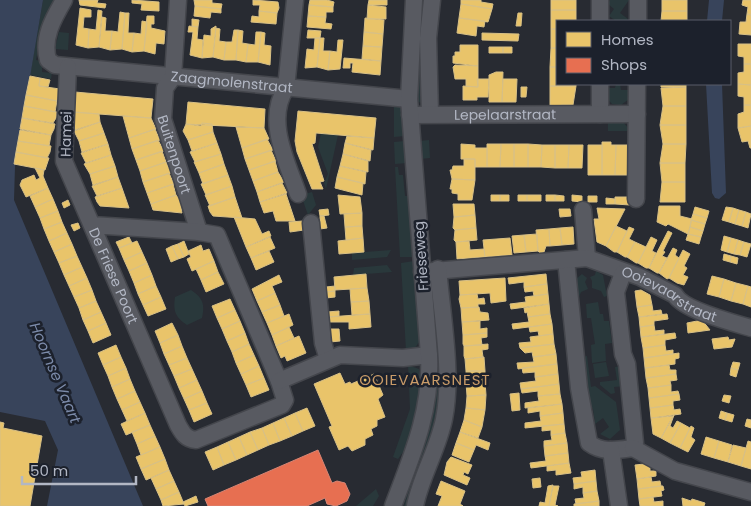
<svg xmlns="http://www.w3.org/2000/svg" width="751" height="506" viewBox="0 0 751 506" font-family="Poppins,sans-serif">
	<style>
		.green { fill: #29383b }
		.water { fill: #38445b }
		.homes { fill: #e9c46a; stroke: #d8c085 }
		.shops { fill: #e76f51; stroke: #d78574 }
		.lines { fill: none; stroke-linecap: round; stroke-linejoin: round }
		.street-casing { stroke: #44464c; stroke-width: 19 }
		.street { stroke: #585a61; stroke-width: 16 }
		.labels { text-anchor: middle; stroke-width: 5; stroke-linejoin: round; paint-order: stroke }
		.street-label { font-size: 14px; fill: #b2b7c4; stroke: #1c212c }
		.water-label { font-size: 15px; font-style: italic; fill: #7c8baa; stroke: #1c212c }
		.neighbourhood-label { font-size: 15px; letter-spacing: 1px; fill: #c99b68; stroke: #1c212c }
	</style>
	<rect width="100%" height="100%" fill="#282b32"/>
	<path class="green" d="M43 0H58L42 28 36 60 42 61V72L52 73 51 79 30 75Z
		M421 0H426L421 103 416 101Z
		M610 0H629L620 13 628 19 626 21H616L609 16 614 9 608 4Z
		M59 32 69 33 68 50 55 49Z
		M616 84H620L621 90H631L629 99 621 105 612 104 606 97 605 88H615Z
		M394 103 401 105 403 109 405 136 394 137Z
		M608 121 623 122 631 131H608Z
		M321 133 338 135 326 189 324 183 328 174 318 147Z
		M429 140 430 158 420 159 419 141Z
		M405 141 407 163 395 164 394 142Z
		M395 167H398L399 175H403L405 196H409L414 257H400Z
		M312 192 316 205 308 215 301 195Z
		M391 250 387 257 352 260V253Z
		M414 261 420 341 414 349 406 351 401 263Z
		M387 265 392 272 353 275 354 268Z
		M596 271 603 275 607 296 604 297 601 291 592 288V281L590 277 595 275Z
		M582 274 587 278 585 282 588 289 581 292 578 299 576 279Z
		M191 290C203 298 205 304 202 318L187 325C175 317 173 311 175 297Z
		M598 302 600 314H603L604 321H609L612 343 605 344 606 361 592 363 591 345 595 344 591 318H587L586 304Z
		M432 307H437L441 359 440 407 410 506H404L436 390Z
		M587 356 591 387 595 386 616 402 620 430 610 439 600 434 609 427 603 418 595 424 593 409 588 404 582 357Z
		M606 362 609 376 595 378 593 364Z
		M408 365 419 369 422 386 408 445 398 459 393 457 410 409Z
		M622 366 625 386 614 387 615 393 611 394 600 385V382L617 380 615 367Z
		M376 489 379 496 373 506H356Z"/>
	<path class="water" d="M0 0H43L15 166 14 200 143 506H47L58 450 45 421 0 412Z
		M709 0H724L722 21H707Z
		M706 84H722L726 193 719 199 715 198 712 193Z"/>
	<path class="homes" d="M79 0H98L97 3 106 4 105 8 80 5Z
		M132 0 159 2V11L141 10 142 4 132 3Z
		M194 0H212V3L222 4 221 9 195 6Z
		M253 0 278 2 279 8 277 13 259 11 260 5H253Z
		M310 0H327L334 2 333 7 309 5Z
		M369 0H387V5H368Z
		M461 0H481V2L493 4 492 9 461 4Z
		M551 0H576V10H551Z
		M662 0H687V11H662Z
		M743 0H751V15L747 14 748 7 742 5Z
		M461 4 492 9 488 22 459 18Z
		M309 5 333 7V12H326V17L308 16Z
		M368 5 386 7V19H367Z
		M195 6 221 9V13L211 12 210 18 194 16Z
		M80 8 91 10V17H84L83 28 89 29 88 48 76 45Z
		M98 10 102 11 99 47 88 48 89 29 96 30Z
		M551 10H576V21H557V29H551Z
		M259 11 277 13 276 24 251 22 252 16 259 17Z
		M662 11H687V21H661Z
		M120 12 125 13 122 49 110 50 112 31 118 32Z
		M125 13H129L128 33H134L132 52 122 49Z
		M518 13H522L521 26H516Z
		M747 14 751 15V35L739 34 740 22H746Z
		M147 16H154V24H151V28L165 31 164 44 156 43 155 54 144 51Z
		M308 16 326 17 325 23 332 24 331 29 307 27Z
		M102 17 106 18 105 31H112L110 50 99 47Z
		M365 18 384 20 383 34 364 32Z
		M459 18 485 21 484 27 477 26 476 36 457 33Z
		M192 19 199 20 198 27 192 26Z
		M142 21 147 22 144 51 132 52 134 33 141 34Z
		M189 26 198 27 197 39 203 40 202 58 190 55 193 32H188Z
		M216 26 213 57 202 58 204 35 211 36V29Z
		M216 28 220 29 219 41 226 42 224 60 213 57Z
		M551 29H557V48H551Z
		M234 30H238L236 60H224L226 42H232Z
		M238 30 243 31 242 43 248 44 246 62 236 60Z
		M308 30 321 31 320 38H307Z
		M256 32H261L258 62H246L248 44 255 45Z
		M261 32 265 33 264 45 271 46 270 65 258 62Z
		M364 32 383 34 382 47 363 46Z
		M482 33 519 34 518 41 482 40Z
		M315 38H320L317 67 305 68 307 49 314 50Z
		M320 38H324L323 51H330L328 70 317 67Z
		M338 40H343L340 69 328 70 330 51 337 52Z
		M738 44H751V64H744V57L738 56Z
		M460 45H478V66L453 63V56H455V52H460Z
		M363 46 382 47 381 61 362 59Z
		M489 47H503V53H489Z
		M503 47H512V53H503Z
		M551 48H557V67H550Z
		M344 58 381 61 380 75 352 72 353 63H350V68H343Z
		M744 64H751V85L738 84V73L744 72Z
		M455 65 478 66V87L466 86V79H455L453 67Z
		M550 67H557V84H576V86H550Z
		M496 72H503L502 102H489V75Z
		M30 76 40 78 39 86 60 89 57 101 26 95Z
		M40 78 50 80 48 87 39 86Z
		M477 79H489L488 97H477V100H463V86L478 87Z
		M503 79H517L516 102H502Z
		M661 84H686V87H661Z
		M738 84 751 85V105H744V97L738 96Z
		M550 86H576L573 105H561V107L550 105Z
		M521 87H527L526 97H521Z
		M686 87V106H663L661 88Z
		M75 92 153 99 151 118 73 112Z
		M26 95 57 101 55 112 24 106Z
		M188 102 265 109 264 128 186 124Z
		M744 105H751V126L738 128V114L744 112Z
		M24 106 57 112 56 118 53 123 22 118Z
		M663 106H686V125H660Z
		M298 111 376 118 374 138 316 133 315 143 312 144 324 181 320 182 323 189H312L297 152 295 141Z
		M73 112 99 114 100 122 75 130Z
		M123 116 151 118 156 129 129 138Z
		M22 118 55 124 54 129 51 135 20 129Z
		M100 122 104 133 79 141 74 131Z
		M202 123 212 124 213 132 188 140 183 131 186 124 201 126Z
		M660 125H686V144H663Z
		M751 126V148H750L748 141 742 142 738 128Z
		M236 127 264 128 269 139 242 148Z
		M155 129 160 140 132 149 129 138Z
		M20 130 51 135 49 146 18 141Z
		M213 132 217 143 192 151 188 140Z
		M104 133 108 144 82 152 79 141Z
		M347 136 374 138 373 150 345 143Z
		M267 139 273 150 245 159 242 148Z
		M158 140 164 151 136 160 132 149Z
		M18 141 51 146 50 152 47 158 16 152Z
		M602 142H611V145H616L615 175H602Z
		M217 143 221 154 195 162 190 152Z
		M345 143 371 150 370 161 343 154Z
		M108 144 111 155 86 163 81 153Z
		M461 144 475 145V148H487V167H475V159H461Z
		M487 144H501L500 167H487Z
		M501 144H514V167H500Z
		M514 144H528V167H514Z
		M528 144 542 145 541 167H528Z
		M663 144H686L685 163H660Z
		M542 145H555V168L541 167Z
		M555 145H569L568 168H555Z
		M569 145H583L582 168H568Z
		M588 145H602V175H588Z
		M616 145H629V175H615Z
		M271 150 276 161 249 170 245 159Z
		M162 151 166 162 140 171 136 160Z
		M16 152 49 158 45 170 14 164Z
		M221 154 224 164 199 173 194 162Z
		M343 154 368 161V172L340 166Z
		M111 155 115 166 90 174 84 164Z
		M464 159H475V180L452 179 450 170H452L453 166H464Z
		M275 161 278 172 253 181 249 170Z
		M166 162 171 173 143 182 140 171Z
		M660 163H685V182H662Z
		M224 164 228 175 203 184 199 173Z
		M115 166 118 177 93 185 90 174Z
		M340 166 366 172 365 184 337 177Z
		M35 168 44 170 43 176 48 188 26 197 20 185 22 180 34 175 36 180 40 178Z
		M278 172 284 182 257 192 253 181Z
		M169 173 174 184 147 193 143 182Z
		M228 175 232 186 206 195 201 184Z
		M118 177 122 188 97 196 92 186Z
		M337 177 363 183 362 195 335 188Z
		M452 179 475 180 472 200H458V194L452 193V189H450Z
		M662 182H685V202H660Z
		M282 183 287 193 260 202 257 192Z
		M173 184 176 195 151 204 147 193Z
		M232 186 235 197 210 206 205 195Z
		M48 188 53 199 35 207 30 196Z
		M122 188 129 208 100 206 97 202 95 197Z
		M286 194 295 221H276L273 211 264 213 260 202Z
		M176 195 180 200 182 213 153 210 151 204Z
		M338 195 360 197 362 213 340 214Z
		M491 195H500V201H491Z
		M500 195H509V201H500Z
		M518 195H527V201H518Z
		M527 195H541V201H527Z
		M546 195H555V201H546Z
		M555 195 564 196V201H555Z
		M572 195 582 196V202L572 201Z
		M588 196H597V202H588Z
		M235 197 242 218 213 216 210 212 208 206Z
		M615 197H630V205L615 204Z
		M606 198 615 199V204H606Z
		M53 199 58 211 40 218 35 207Z
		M68 200 70 205 64 208 62 203Z
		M453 204H474L475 215 454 217Z
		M659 206H680V216L692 219 688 234 668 224 666 226 657 222Z
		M695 207 709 211 707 218 693 214Z
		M726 207 733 208 729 222 722 220Z
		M597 208 625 209 606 246 597 242 594 219H599Z
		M733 208 739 210 735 224 729 222Z
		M328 209 329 215 320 216 319 210Z
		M559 209H570L571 216 560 217Z
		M739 210 746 212 742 226 735 224Z
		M58 211 62 222 44 229 40 218Z
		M746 212 751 214 748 228 742 226Z
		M362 213V226L345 227 344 214Z
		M693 214 707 218 705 224 691 220Z
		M475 215 476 228 455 230 453 228 454 217Z
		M320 216H324L327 228 320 229Z
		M234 217 255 219 262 234 269 231 271 236 246 247Z
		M691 220 705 224 703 231 690 227Z
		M303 221 304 230 290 232 289 222Z
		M62 222 67 233 49 241 44 229Z
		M78 223 80 228 74 231 71 225Z
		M362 226 363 238 346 240 345 227Z
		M616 226 627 231 617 252H614L606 246Z
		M573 227 574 244 562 245 560 228Z
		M629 227 634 229 629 239 635 242 627 257H625L617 252Z
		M690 227 703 231 701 237 688 234Z
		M476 228 477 240 456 242 454 240 455 230Z
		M560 228 562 245 550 246 549 229Z
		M549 229 550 246H546L544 252 540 253 538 251 536 230Z
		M668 231 672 233 663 251 665 252 662 256 667 258 659 273H657L649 268Z
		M67 233 72 244 54 252 49 241Z
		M537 234 538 251 526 252 524 235Z
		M688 234 701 237 699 244 686 240Z
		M524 235 526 252 514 253 512 236Z
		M724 236 731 238 727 252 721 250Z
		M129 237 132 243 119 248 116 242Z
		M270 237 275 248 251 258 246 247Z
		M651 237 657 240 652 251 656 253 649 268H646L638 263Z
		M363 238 364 252 339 254 338 241Z
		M510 238 512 255 485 257 483 240Z
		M731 238 738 240 734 254 727 252Z
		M738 240 744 242 740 255 734 254Z
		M137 241 142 252 124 260 119 248Z
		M184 241 189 254 184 257 178 244Z
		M469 241 470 250 484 249 485 257 457 259 456 242Z
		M635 242 646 247 638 263H636L627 257Z
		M744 242 751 244 747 257 740 255Z
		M72 244 77 256 59 263 54 252Z
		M178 244 184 257 178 259 172 246Z
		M201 245 203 251 209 249 214 261 192 271 187 259 191 257 188 251Z
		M172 246 178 259 171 262 166 249Z
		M673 248 677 250 675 255 679 258 669 278 667 279 659 273Z
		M683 250 690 254 684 266 687 268 683 275 688 277 684 285 677 283 669 278Z
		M269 251 274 262 256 270 251 258Z
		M142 252 147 263 129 271 124 260Z
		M724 254 731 256 730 262 723 260Z
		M77 256 82 267 64 275 59 263Z
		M731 256 738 258 737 264 730 262Z
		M214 261 218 272 201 280 196 269Z
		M147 263 152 275 134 283 129 271Z
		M82 267 87 278 69 286 64 275Z
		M218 272 224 284 206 292 201 280Z
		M366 274 367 288 335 290 334 277Z
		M546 274 547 284 524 287V282L509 284 508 278Z
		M152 275 156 286 138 294 134 283Z
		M279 275 282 282 272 286 275 293 257 301 252 289Z
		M712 276 724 279 719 297 707 294Z
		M87 278 92 290 74 297 69 286Z
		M505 278 506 301 491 303 490 293 460 295 459 281Z
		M724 279 736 283 731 301 719 297Z
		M736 283 748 286 743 304 731 301Z
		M547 284 548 294 534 296 533 291 525 292 524 287Z
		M156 286 161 297 143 305 138 294Z
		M335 286V291L326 292V287Z
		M748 286 751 287V307L743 304Z
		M367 288 369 301 351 302 350 289Z
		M92 290 96 301 79 308 74 297Z
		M641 290 650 295 652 305 637 307 635 291Z
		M335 291V297L326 298V292Z
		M275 293 280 305 262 312 257 301Z
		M477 294 478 299 484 298 485 304H478V307L461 308 459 299 460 295Z
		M548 294 549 304 511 309 510 304 526 302 525 297Z
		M161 297 166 309 148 316 143 305Z
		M230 299 235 310 217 318 212 306Z
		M96 301 101 312 83 320 79 308Z
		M369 301 370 314 352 315 351 302Z
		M549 304 550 314 528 317 527 312 525 313 524 308Z
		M280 305 284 316 267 323 262 312Z
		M652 305 653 311 661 310 662 314 639 317 637 307Z
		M479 307 480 312 488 313 489 320 462 322 461 308Z
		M235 310 240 321 222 329 217 318Z
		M339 311V316L328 317 327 312Z
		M101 312 106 323 88 331 83 320Z
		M289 314 293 325 272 335 267 323Z
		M370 314 371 327 349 329V322H328V317Z
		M550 314 552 324 513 329 512 324 529 322 528 317Z
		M667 314 668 319 654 321V325L640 327 639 317Z
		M702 320 710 330 688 333 687 323Z
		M240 321 245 333 227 341 222 329Z
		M480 321V329L487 328V333L463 335 462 322Z
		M106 323 111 335 93 343 88 331Z
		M172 323 178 335 160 343 155 331Z
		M552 324 553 334 539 336 538 331 530 332 529 327Z
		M654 325 655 331 664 330V334L641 337 640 327Z
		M289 327 294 338 276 346 272 335Z
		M329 329H339L340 341 330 342Z
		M245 333 249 344 232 352 227 341Z
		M487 333V337L481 338 482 345 464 346 463 344V335Z
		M675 333 676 338 665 340V345L643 348 641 337Z
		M553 334 554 344 520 348 519 343 531 342 530 337Z
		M178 335 182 346 164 354 160 343Z
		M299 336 306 353 287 361 285 356 281 358 276 346Z
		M728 337 729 340 735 339 732 347 714 349 712 339Z
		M249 344 254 355 236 363 232 352Z
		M488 344V349L482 350 483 357 465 359 464 356V346Z
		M554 344 556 354 533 357 532 352 525 353 520 348Z
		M116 345 121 357 103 365 98 353Z
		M665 345 666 351 673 350V354L644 358 643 348Z
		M182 346 187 358 169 365 164 354Z
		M679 353V358L675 359V364L645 368 644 358Z
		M556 354 557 364 518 369 517 363 534 362 533 357Z
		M254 355 259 366 241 374 236 363Z
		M121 357 126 368 108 376 103 365Z
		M484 357 485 371H466L465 359Z
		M187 358 192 369 174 376 169 365Z
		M733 362 740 363 738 370 731 368Z
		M557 364 558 374 535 377V372L523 373 522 368Z
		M669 365 670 370H676V374L646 378 645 368Z
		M259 366 264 378 246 385 241 374Z
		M126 368 130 379 112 387 108 376Z
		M731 368 738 370 736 377 730 375Z
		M192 369 197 380 179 388 174 376Z
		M466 371H485V382L466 383Z
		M340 373 345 384 350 382 351 384 374 374 383 395 378 399 385 417 377 420V426L371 429 373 435 365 439V445L352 451 348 446 339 450 329 427 332 426 314 384Z
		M558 374 559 384 521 389 520 383 536 381 535 377Z
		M676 374 677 380 670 381 671 385 648 388 646 378Z
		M264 378 269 390 251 397 246 385Z
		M130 379 135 391 117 399 112 387Z
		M197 380 202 391 184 399 179 388Z
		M485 382 486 395 467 396 466 383Z
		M559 384 560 394 538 396V391L522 393 521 389Z
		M671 385V392L678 391 679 394 649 398 648 388Z
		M135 391 140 402 122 410 117 399Z
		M202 391 207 403 189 410 184 399Z
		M519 393 520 410 512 411 510 394Z
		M560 394 562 404 525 408V403L539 401 538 396Z
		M679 394 680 400 673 401V405L650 408 649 398Z
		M486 395 485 410 466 408 467 396Z
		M724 395 731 396 729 403 722 401Z
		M140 402 145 413 127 421 122 410Z
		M207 403 212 414 194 422 189 410Z
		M562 404 563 413 540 416V411L528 413V408Z
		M673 405 674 410 680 409 681 414 651 418 650 408Z
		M307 408 315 426 303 431 295 413Z
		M466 408 485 410 482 427 464 420Z
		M721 411 727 413 725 420 719 418Z
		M145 413 150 425 126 435 121 424Z
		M295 413 303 431 292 436 284 418Z
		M563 413 564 424 525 428V423L541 421 540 416Z
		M727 413 734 415 732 422 725 420Z
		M674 415 670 426 673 428 677 421 681 423 670 443 661 438Z
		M673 416 661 438 653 434 651 418Z
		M284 418 292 436 280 441 273 423Z
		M747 419 751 420V428L745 426Z
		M464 420 482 427 478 438 460 432Z
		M0 422 4 423 3 428 42 436 30 506H0Z
		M273 423 280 441 269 445 262 428Z
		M681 423 690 428 680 448 670 443Z
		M564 424 565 433 551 435V430L542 431V426Z
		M150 425 155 436 137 444 132 432Z
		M691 426 694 428 691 437 695 440 688 452 680 448Z
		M262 428 269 445 258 450 250 432Z
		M250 432 258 450 247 455 239 437Z
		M460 432 490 443 488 450 476 445 474 450 456 443Z
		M565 433 567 443 544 446V441L552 440 551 435Z
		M155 436 160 447 141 455 137 444Z
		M239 437 247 455 236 460 228 442Z
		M706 437 719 441 714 458 701 454Z
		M719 441 732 445 728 462 714 458Z
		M748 441 751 442V469L741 466Z
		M228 442 236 460 224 465 217 447Z
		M456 443 474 450 469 462 452 455Z
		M567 443 568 453 545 456 544 446Z
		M733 445 746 448 741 466 728 462Z
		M160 447 165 459 141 469 136 457Z
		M217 447 224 465 213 470 205 452Z
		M568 453 569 463 531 468 530 463 546 461 545 456Z
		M451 457 472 465 468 474 464 472 463 475 470 478 467 485 444 475 447 462Z
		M165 459 169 470 146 480 141 469Z
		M569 463 571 473 556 475V470L547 471V466Z
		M644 464 650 467V471H656V476L637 479 635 465Z
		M169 470 174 481 156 489 151 478Z
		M595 470 596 481 574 484 573 478 582 477 581 472Z
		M651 477 652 482 660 481 661 486 638 489 637 479Z
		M540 478 541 487 533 488 532 479Z
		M174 481 179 492 161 500 156 489Z
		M441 481 465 491 460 504 463 506H438L442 496 436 494Z
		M596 481 597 491 583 493V487L574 489V484Z
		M553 485 549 506H539L540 502 545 503 548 486Z
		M553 486H559L555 505 558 506H549Z
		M661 486H663L664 490 661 491 662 496 639 499 638 489Z
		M597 491 599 501 576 504 575 499 584 498 583 493Z
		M179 492 184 504 163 506 161 500Z
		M196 496 198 502 185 506 183 502Z
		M653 497 654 502 663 501V506H640L639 499Z
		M682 498 691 501 692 499 705 503 704 506H683Z
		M599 501V506H574V504Z"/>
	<path class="shops" d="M318 450 332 483 337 481 345 483 350 494 347 501 336 506 327 504 325 498 307 506H208L205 499Z"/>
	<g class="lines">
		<g class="street-casing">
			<g id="street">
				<path id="s1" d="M64 0C53 19 42 38 48 60L55 65 409 99"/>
				<path id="s2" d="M178 0 173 77 165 88 163 119 199 232"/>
				<path d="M295 0 286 88C265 120 287 162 298 194"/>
				<path d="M600 0V21"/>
				<path d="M638 21V0"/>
				<path id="s3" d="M68 67 64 161 178 425C183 434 186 439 196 440L282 405 285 400 279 381 217 235 199 232 92 225"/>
				<path d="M600 84V114"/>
				<path d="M430 114 428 38 432 0"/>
				<path id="s4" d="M410 115 637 114"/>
				<path d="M636 199 637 84"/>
				<path d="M583 210 587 258"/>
				<path d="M311 223 323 343 328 359"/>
				<path d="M566 260 579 388 589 443C602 453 617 450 633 448"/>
				<path id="s5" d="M422 272 587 258 640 277 675 295C683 310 734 323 751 328"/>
				<path d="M623 273 616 292 623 354 627 364 635 443 633 448"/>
				<path d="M279 381 340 355 403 358 429 355"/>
				<path d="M633 448 675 471 751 492"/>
				<path d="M611 450 619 506"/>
				<path d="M393 506C412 456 432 410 429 355L409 99 414 0"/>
				<path d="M415 506C421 476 438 449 444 419 453 375 442 315 438 269"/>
			</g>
		</g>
		<use href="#street" class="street"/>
	</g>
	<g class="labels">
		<g class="street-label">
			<text dy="5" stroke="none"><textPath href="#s1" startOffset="250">Zaagmolenstraat</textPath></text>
			<text dy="5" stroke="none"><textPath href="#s4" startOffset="95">Lepelaarstraat</textPath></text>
			<text transform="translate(66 134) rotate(-89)" y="5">Hamei</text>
			<text dy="5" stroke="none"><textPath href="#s2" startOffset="159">Buitenpoort</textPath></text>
			<text transform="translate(421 256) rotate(-94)" y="5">Frieseweg</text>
			<text dy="5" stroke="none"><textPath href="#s3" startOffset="219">De Friese Poort</textPath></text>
			<text dy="5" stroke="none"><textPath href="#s5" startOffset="256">Ooievaarstraat</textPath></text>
		</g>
		<g class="water-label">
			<text transform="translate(55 373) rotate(67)" y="5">Hoornse Vaart</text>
		</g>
		<g class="neighbourhood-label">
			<text x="425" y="385">OOIEVAARSNEST</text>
		</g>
	</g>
	<rect x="556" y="20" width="175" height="65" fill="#1c212c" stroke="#585d69"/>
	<rect x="566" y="32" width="25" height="15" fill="#e9c46a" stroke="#585d69"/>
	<text x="601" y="45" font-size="15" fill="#b2b7c4">Homes</text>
	<rect x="566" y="58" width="25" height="15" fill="#e76f51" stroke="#585d69"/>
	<text x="601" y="70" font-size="15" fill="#b2b7c4">Shops</text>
	<path d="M22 476v8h114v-8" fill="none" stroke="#b2b7c4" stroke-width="2.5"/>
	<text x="30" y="476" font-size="15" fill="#b2b7c4" stroke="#1c212c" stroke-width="4" paint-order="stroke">50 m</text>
</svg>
